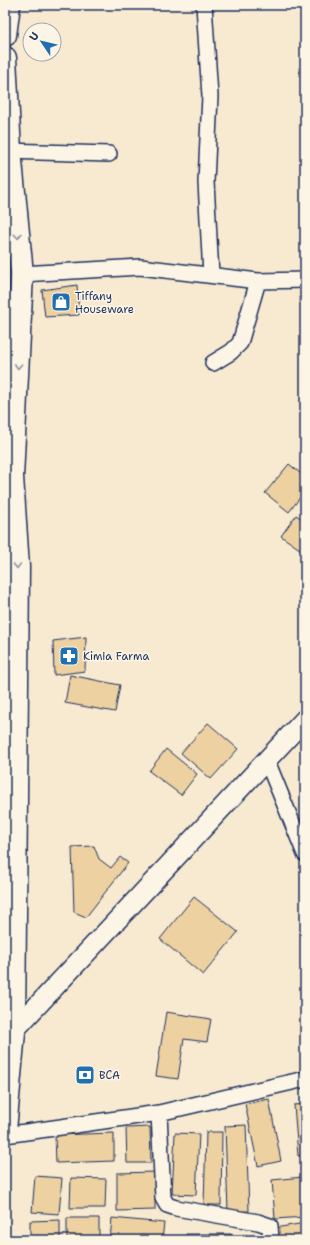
<svg xmlns="http://www.w3.org/2000/svg" width="310" height="1245" viewBox="0 0 310 1245" font-family="'Shantell Sans',sans-serif">
	<style>
		.building { fill: #edd1a1; stroke: #1b2f5e }
		.lines { fill: none; stroke-linecap: round; stroke-linejoin: round }
		.minor-casing { stroke: #1b2f5e; stroke-width: 18 }
		.tertiary-casing { stroke: #1b2f5e; stroke-width: 22 }
		.trunk-casing { stroke: #1b2f5e; stroke-width: 25 }
		.minor { stroke: #fcf5e5; stroke-width: 15 }
		.tertiary { stroke: #fcf5e5; stroke-width: 19 }
		.trunk { stroke: #fcf5e5; stroke-width: 22 }
		.oneway { stroke: #8c92a2 }
		.labels { text-anchor: middle; stroke-width: 3; stroke-linejoin: round; paint-order: stroke }
		.poi-label { font-size: 11px; fill: #1b2f5e; stroke: #fcf5e5; text-anchor: start }
	</style>
	<rect width="100%" height="100%" fill="#f8ead1"/>
	<filter id="ink" filterUnits="userSpaceOnUse"><feTurbulence type="fractalNoise" baseFrequency=".025" numOctaves="2"/><feDisplacementMap in="SourceGraphic" scale="8" xChannelSelector="R" yChannelSelector="G"/><feConvolveMatrix kernelMatrix="1 2 1 2 8 2 1 2 1" color-interpolation-filters="sRGB"/></filter>
	<g filter="url(#ink)">
		<path class="building" d="M77 285 79 315 45 317 42 290Z
			M289 464 305 477V491L289 512 265 493Z
			M296 515 305 521V550L304 552 281 536Z
			M86 637 85 671 54 675 53 641Z
			M70 675 120 685 115 712 65 703Z
			M208 723 238 749 211 779 181 753Z
			M166 749 197 774 181 795 149 771Z
			M94 846 99 859 111 868 120 857 128 863 86 917 74 912 72 847Z
			M194 897 238 932 203 975 160 939Z
			M166 1012 211 1019 207 1042 184 1039 178 1079 156 1076Z
			M269 1099 281 1161 258 1166 245 1104Z
			M305 1104V1155L298 1156 294 1105Z
			M246 1125 249 1211 228 1212 225 1126Z
			M150 1127 151 1163H127L126 1128Z
			M206 1132H222L221 1205H204Z
			M114 1133V1161L56 1163 55 1135Z
			M175 1133 199 1134 196 1195 172 1194Z
			M155 1172V1210L117 1211V1173Z
			M35 1176 62 1178 59 1214 32 1212Z
			M303 1177 305 1217 275 1219 272 1180Z
			M71 1178 106 1179 105 1208H70Z
			M67 1218H99V1240H67Z
			M112 1218 164 1223 162 1240H110Z
			M60 1220V1240H30V1221Z
			M305 1223V1240H277L275 1228Z
			M186 1234H231V1240H186Z
			M242 1235 265 1236V1240H242Z"/>
		<g class="lines">
			<g class="minor-casing">
				<path id="minor" d="M204 5 210 96 206 182 211 275
					M5 151 109 154
					M22 274 140 267 258 281 305 280
					M213 363 231 352 240 343 258 281
					M267 761 305 854
					M159 1113 163 1198 167 1205 176 1208 258 1222 270 1226 271 1240
					M5 1135 159 1113 305 1079"/>
			</g>
			<g class="tertiary-casing">
				<path id="tertiary" d="M7 1038 305 719"/>
			</g>
			<g class="trunk-casing">
				<path id="trunk" d="M5 35 9 5
					M5 58 10 151 22 274 12 477 18 567 14 1032 5 1130"/>
			</g>
			<use href="#minor" class="minor"/>
			<use href="#tertiary" class="tertiary"/>
			<use href="#trunk" class="trunk"/>
		</g>
		<defs><path id="oneway-chevron" d="M-2-3.5L2.5 0L-2 3.5" fill="none" stroke-width="1.6" stroke-linecap="round" stroke-linejoin="round"/></defs>
		<g class="oneway">
			<use href="#oneway-chevron" transform="translate(18 236) rotate(84)"/>
			<use href="#oneway-chevron" transform="translate(18 366) rotate(93)"/>
			<use href="#oneway-chevron" transform="translate(17 566) rotate(88)"/>
		</g>
	</g>
	<defs>
		<g id="shop-square" transform="scale(1)"><rect x="-9" y="-9" width="18" height="18" rx="4" fill="#1f6fb2" stroke="#fcf5e5"/><path d="M-5-2.5h2.3a2.7 3.5 0 0 1 5.4 0H5L5.5 6h-11ZM-1.5-2.5h3a1.5 2.3 0 0 0-3 0Z" fill="#fff"/></g>
		<g id="pharmacy-square" transform="scale(1)"><rect x="-9" y="-9" width="18" height="18" rx="4" fill="#1f6fb2" stroke="#fcf5e5"/><path d="M-2-6h4v4h4v4h-4v4h-4v-4h-4v-4h4Z" fill="#fff"/></g>
		<g id="bank-square" transform="scale(1)"><rect x="-9" y="-9" width="18" height="18" rx="4" fill="#1f6fb2" stroke="#fcf5e5"/><path d="M-6-4H6V4H-6ZM0-2.3a2.3 2.3 0 1 0 0 4.6a2.3 2.3 0 1 0 0-4.6Z" fill="#fff"/></g>
	</defs>
	<g fill-rule="evenodd">
		<use href="#shop-square" x="61" y="302"/>
		<use href="#pharmacy-square" x="69" y="656"/>
		<use href="#bank-square" x="85" y="1075"/>
	</g>
	<g class="labels">
		<g class="poi-label">
			<text x="75" y="300">Tiffany<tspan x="75" dy="13">Houseware</tspan></text>
			<text x="83" y="660">Kimia Farma</text>
			<text x="99" y="1079">BCA</text>
		</g>
	</g>
	<rect width="310" height="1245" fill="none" stroke="#fcf5e5" stroke-width="20"/>
	<rect x="10" y="10" width="290" height="1225" fill="none" stroke="#1b2f5e" stroke-width="1.5" filter="url(#ink)"/>
	<g transform="translate(42 42) rotate(305)"><circle r="19" fill="#fcf5e5" stroke="#a2a6af"/>
	<path d="M0-3L7 15L0 10L-7 15Z" fill="#1f6fb2"/>
	<text y="-6" font-size="11" font-weight="bold" text-anchor="middle" fill="#1b2f5e">U</text>
	</g>
</svg>
